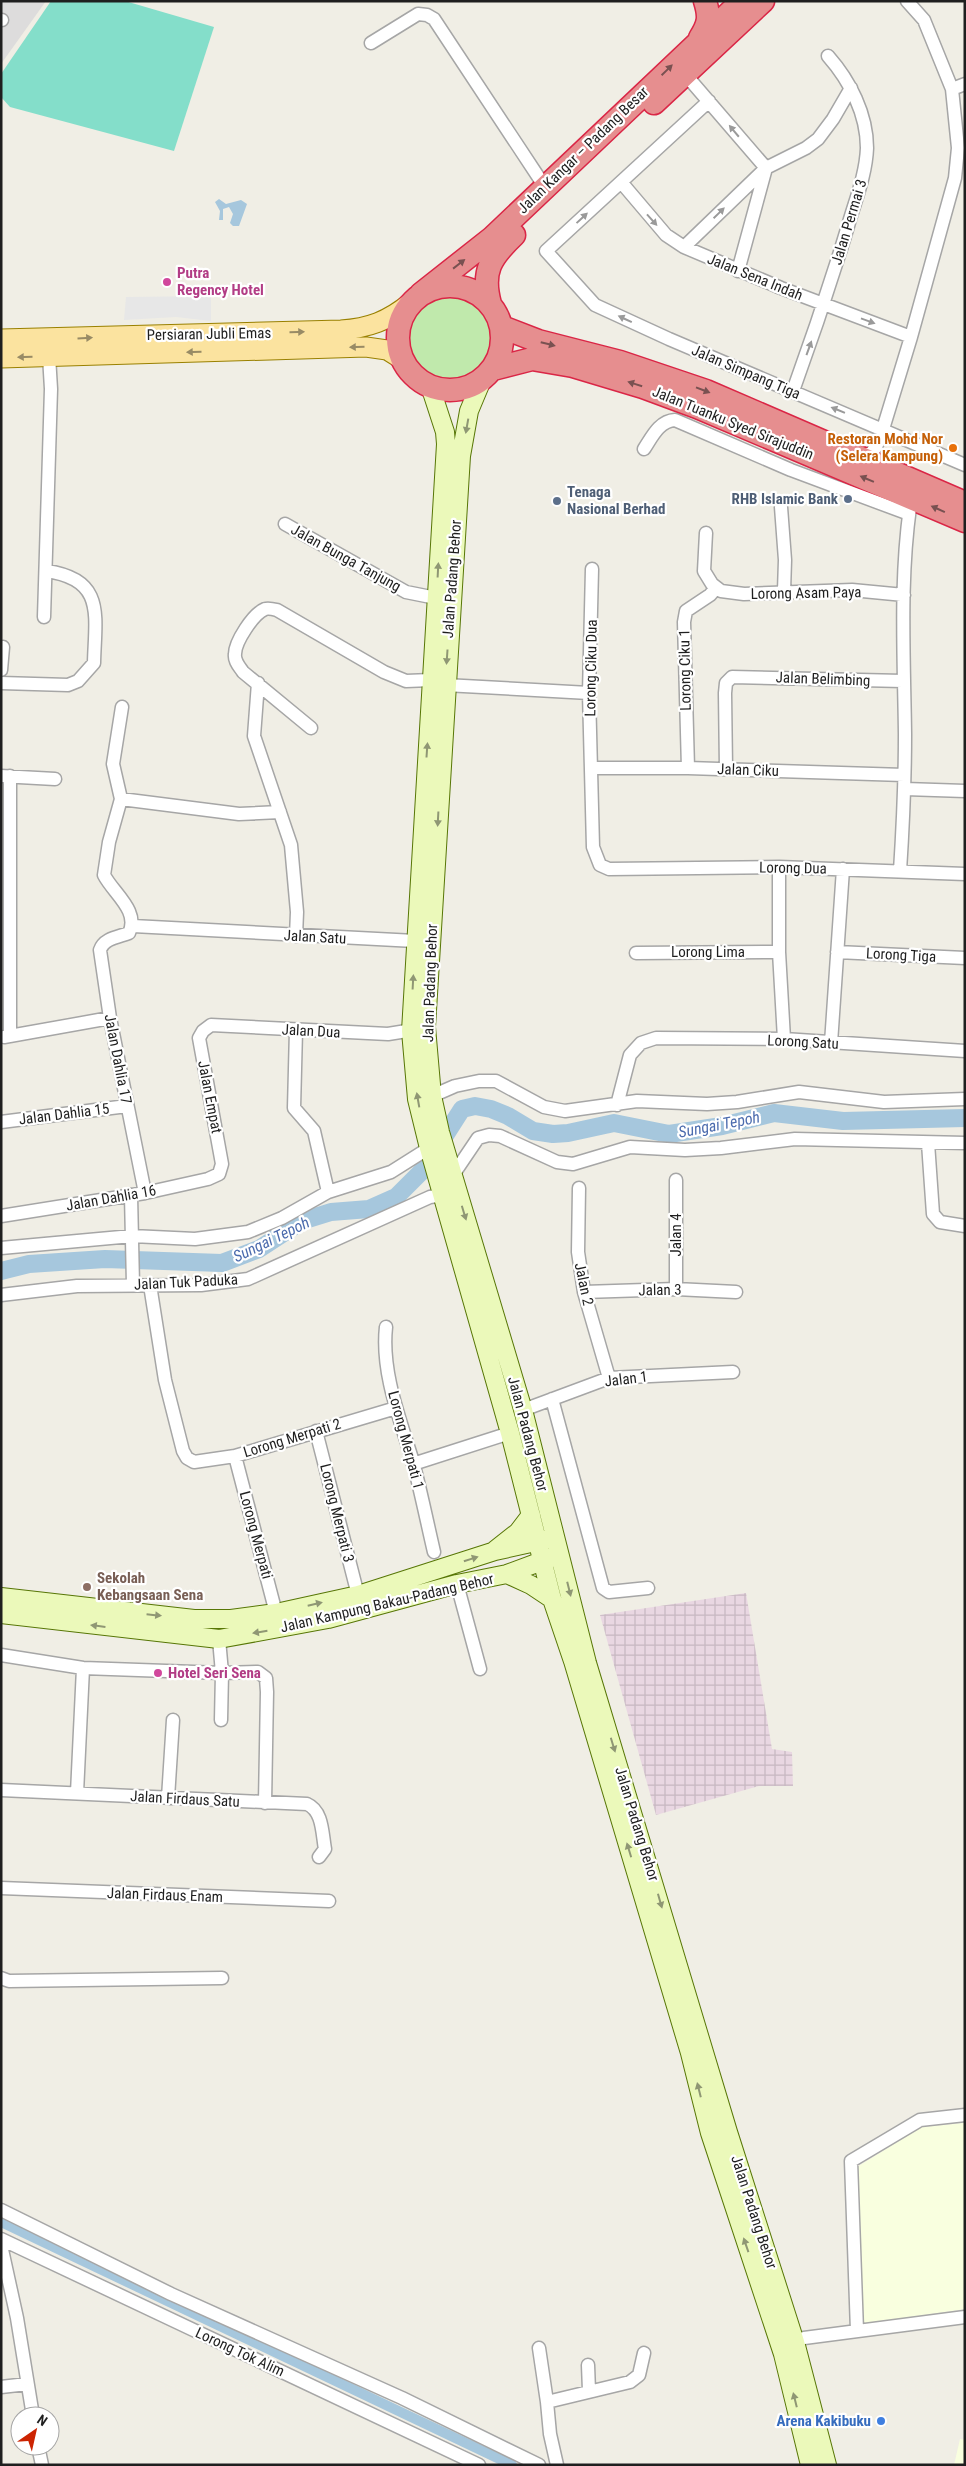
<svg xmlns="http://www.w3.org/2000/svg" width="966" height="2466" viewBox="0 0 966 2466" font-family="'Roboto Condensed',sans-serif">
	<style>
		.residential { fill: #dddcdc }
		.industrial { fill: url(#industrial-grid) }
		.education { fill: #f9ffdf }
		.grass { fill: #c0e9ac }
		.pitch { fill: #84deca }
		.parking { fill: #e7e7e7 }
		.water { fill: #a6c7dd }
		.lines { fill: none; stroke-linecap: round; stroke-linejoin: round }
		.canal { stroke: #a6c7dd; stroke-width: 10 }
		.river { stroke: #a6c7dd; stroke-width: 18 }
		.street-casing { stroke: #a6a6a6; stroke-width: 15 }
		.secondary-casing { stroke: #577606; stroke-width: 20 }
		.primary-casing { stroke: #998001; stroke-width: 21 }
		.highway-casing { stroke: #da2646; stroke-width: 25 }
		.street { stroke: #fff; stroke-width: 12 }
		.secondary { stroke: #ebf9ba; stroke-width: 18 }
		.primary { stroke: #fbe39f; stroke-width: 19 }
		.highway { stroke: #e68e8f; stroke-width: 22 }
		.oneway { fill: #795151 }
		.oneway2 { fill: #9a9a9a }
		.oneway3 { fill: #988b65 }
		.oneway4 { fill: #8f9774 }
		.hotel-dot { fill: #d1479c; stroke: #fff; stroke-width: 2 }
		.food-dot { fill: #e8710a; stroke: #fff; stroke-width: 2 }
		.service-dot { fill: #5c6f8a; stroke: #fff; stroke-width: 2 }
		.education-dot { fill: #8d6e63; stroke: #fff; stroke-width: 2 }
		.shop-dot { fill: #3f7fe0; stroke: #fff; stroke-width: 2 }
		.labels { text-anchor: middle; stroke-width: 4.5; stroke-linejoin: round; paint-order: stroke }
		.street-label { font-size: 15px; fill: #1f1f1f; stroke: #fff }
		.hotel-label { font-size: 15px; font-weight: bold; fill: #b23c85; stroke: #fff; text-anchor: start }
		.food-label { font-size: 15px; font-weight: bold; fill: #c56008; stroke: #fff; text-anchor: end }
		.service-label { font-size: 15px; font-weight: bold; fill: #4e5e75; stroke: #fff; text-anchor: start }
		.education-label { font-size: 15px; font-weight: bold; fill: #785e54; stroke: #fff; text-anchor: start }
		.shop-label { font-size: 15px; font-weight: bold; fill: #366cbe; stroke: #fff; text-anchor: end }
		.water-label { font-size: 16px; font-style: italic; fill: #4c6cae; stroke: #fff }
	</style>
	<defs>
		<pattern id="industrial-grid" width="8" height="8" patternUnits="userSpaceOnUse" patternTransform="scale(1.25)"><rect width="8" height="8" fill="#e9d7e2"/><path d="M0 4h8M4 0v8" fill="none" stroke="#c7b8c1"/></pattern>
	</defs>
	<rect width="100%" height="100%" fill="#f0eee5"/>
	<path class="residential" d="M1 1H46L1 64Z"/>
	<path class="industrial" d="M746 1593 772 1749 792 1752 793 1786H759L656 1815 600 1615Z"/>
	<path class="education" d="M965 2123V2309L863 2324 857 2167 922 2127Z
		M960 2439 965 2440V2465H954Z"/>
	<path class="grass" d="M447 296C473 299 499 313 497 343 496 351 492 360 486 366 429 418 364 315 447 296Z"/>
	<path class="pitch" d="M51 1H125L214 27 174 151 10 107 1 97V74Z"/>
	<path class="parking" d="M211 296V321L176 317 124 320 126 297Z"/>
	<path class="water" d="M219 199 226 204 241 200 247 204 239 226H233L230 223 233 214 229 207 223 209V220H219L220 211 215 202Z"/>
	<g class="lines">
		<path class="canal" d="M1 2222 512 2465"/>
		<path class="river" d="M1 1271 29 1264 105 1259 222 1263 259 1249 302 1221 331 1212 369 1209 396 1197 423 1170 462 1109 475 1106 491 1109 508 1116 533 1131 553 1134 568 1133 614 1123 669 1134 722 1126 774 1113 843 1121 965 1118"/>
		<g class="street-casing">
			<path id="street" d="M1 20H2
				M371 43 418 14 427 15 434 19 545 187
				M685 74 766 168
				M952 89 965 84
				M709 101 546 251 595 305 669 339 965 465
				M621 182 666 235 684 247 781 288 911 337
				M684 247 766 168 806 148 818 139 833 119 851 88
				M738 271 766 168
				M793 391C813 336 831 282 848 226 855 201 866 175 867 148 867 114 850 81 828 56
				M644 449C652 437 659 421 675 420L791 470 909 514
				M861 458 872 452 876 447 883 429 911 337 955 178 958 148 952 89 924 20 907 1
				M781 507 785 560 784 591
				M285 524 406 592 436 598
				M706 533 704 571 712 584 721 591 744 594 852 590 904 595
				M592 569 589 693 593 847 600 865 609 869 779 867 965 874
				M44 617 51 389 49 356
				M1 670 3 647
				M1 683 68 685 78 681 94 663C95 616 106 579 46 571
				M258 683 254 736 291 845 297 912 296 936
				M445 685 589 693
				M122 707 113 764 121 799 109 842 104 875C113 893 140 911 129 933 119 937 104 938 100 950L110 1018 145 1193
				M311 728 243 672C239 666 234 661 235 654 235 642 253 614 265 609 268 608 273 609 277 610L384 672 406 681 431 680
				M592 768H688L904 775
				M688 768 684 622 686 611 710 595 716 588
				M726 769 725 693 726 683 732 677 903 681
				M1 776 55 779
				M905 789 965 791
				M121 799 239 814 280 812
				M779 867V952L784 1039
				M900 871C903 825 905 780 905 734 904 654 899 573 912 494
				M133 926 415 941
				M837 952 965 958
				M636 953 779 952
				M296 1030 294 1108 314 1131 328 1192
				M10 1035V776
				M4 1037 110 1018
				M831 1043 843 869
				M432 1096 455 1086 479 1081H496L544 1107 565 1111 637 1101 707 1104 737 1102 799 1092 884 1102 965 1099
				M617 1105 630 1055 641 1043 656 1038 784 1039 965 1051
				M1 1122 127 1106
				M928 1143 933 1214 940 1222 965 1226
				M453 1175 478 1138 489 1135 500 1136 557 1162 573 1164 630 1147 685 1150 721 1148 795 1139 965 1143
				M579 1188 578 1252 584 1292 609 1378
				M131 1195 133 1285
				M1 1216 145 1193 208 1179 219 1174 222 1164 199 1038 203 1031 211 1025 388 1034 419 1029
				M1 1248 132 1236 195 1239 248 1232 282 1218 328 1192 391 1172 429 1148
				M150 1285 165 1380 183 1451 187 1458 194 1462 235 1456 396 1408
				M676 1289V1180
				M584 1292 676 1289 736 1292
				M1 1295 77 1286 201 1285 248 1279 430 1197 443 1195
				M386 1327C381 1372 400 1419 413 1462 421 1492 427 1522 434 1552
				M552 1399 603 1588 609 1592 648 1588
				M523 1410 609 1378 733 1372
				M316 1431 358 1595
				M235 1456 276 1613
				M413 1464 510 1433
				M457 1584 480 1669
				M219 1639 222 1673 221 1720
				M1 1655 83 1668 222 1673 258 1672 266 1678 267 1692 265 1803
				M1 1790 307 1804C323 1811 322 1833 325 1849L319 1857
				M77 1793 83 1668
				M168 1798 173 1720
				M1 1888 329 1901
				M1 1978 9 1981 222 1978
				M1 2210 171 2294 402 2398 539 2465
				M1 2239 479 2465
				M1 2245 17 2318 33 2416
				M857 2331 851 2161 920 2120 965 2115
				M795 2342 804 2338 965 2317
				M539 2348 547 2402
				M588 2365 589 2391
				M1 2387 27 2384
				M38 2446 42 2465
				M557 2465 550 2434 547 2402 630 2382 639 2375 644 2353"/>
		</g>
		<g class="secondary-casing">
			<path id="secondary" d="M482 380 469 411 461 456 426 1027 432 1096 440 1132 523 1410 587 1663 728 2132 795 2342 827 2465
				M430 386 445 432 446 444 411 1031 417 1099 429 1148 510 1433 552 1599 573 1661 690 2053 710 2133 783 2354 810 2465
				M495 1550 518 1532 531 1515
				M507 1574 531 1585 552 1599
				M1 1597 194 1619H231L276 1613 358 1595 495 1551 549 1539
				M1 1614 219 1639 328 1619 457 1584 507 1574 553 1557"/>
		</g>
		<g class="primary-casing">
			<path id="primary" d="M1 339 341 330C369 328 388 321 410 303
				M1 358 366 347 387 350 403 360"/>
		</g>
		<g class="highway-casing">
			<path id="highway" d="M700 38C709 24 710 17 705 1
				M654 103 763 1
				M398 338a52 52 0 1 1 104 0a52 52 0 1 1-104 0Z
				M421 294 492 238 742 1
				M490 304C481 271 491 257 514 235
				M502 327 538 341 620 362 706 391 965 503
				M493 369 532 359 573 366 643 387 697 407 965 521"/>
		</g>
		<use href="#street" class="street"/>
		<use href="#secondary" class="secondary"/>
		<use href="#primary" class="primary"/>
		<use href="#highway" class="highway"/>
	</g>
	<defs><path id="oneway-solid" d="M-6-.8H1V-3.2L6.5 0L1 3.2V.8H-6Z" transform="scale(1.25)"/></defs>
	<g class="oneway">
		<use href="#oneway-solid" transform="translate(667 70) rotate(-44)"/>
		<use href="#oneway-solid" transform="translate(459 264) rotate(-38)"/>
		<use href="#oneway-solid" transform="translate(548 344) rotate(14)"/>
		<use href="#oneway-solid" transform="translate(635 384) rotate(-163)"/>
		<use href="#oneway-solid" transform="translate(703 390) rotate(21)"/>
		<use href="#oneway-solid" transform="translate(867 479) rotate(-157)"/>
		<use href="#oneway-solid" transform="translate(938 509) rotate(-156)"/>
	</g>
	<g class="oneway2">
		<use href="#oneway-solid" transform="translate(734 131) rotate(-130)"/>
		<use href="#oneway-solid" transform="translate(719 213) rotate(-44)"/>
		<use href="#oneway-solid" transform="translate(582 218) rotate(-43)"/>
		<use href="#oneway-solid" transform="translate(652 220) rotate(48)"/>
		<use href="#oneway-solid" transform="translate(625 319) rotate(-155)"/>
		<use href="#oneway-solid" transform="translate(868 321) rotate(20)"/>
		<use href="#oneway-solid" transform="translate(809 348) rotate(-70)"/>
		<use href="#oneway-solid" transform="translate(838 410) rotate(-158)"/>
	</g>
	<g class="oneway3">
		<use href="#oneway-solid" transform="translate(297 332) rotate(-1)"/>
		<use href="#oneway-solid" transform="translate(85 338) rotate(-4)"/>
		<use href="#oneway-solid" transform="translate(357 347) rotate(179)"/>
		<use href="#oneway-solid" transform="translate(194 352) rotate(178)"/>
		<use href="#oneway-solid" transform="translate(25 357) rotate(178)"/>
	</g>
	<g class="oneway4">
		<use href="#oneway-solid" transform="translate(467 426) rotate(100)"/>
		<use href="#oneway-solid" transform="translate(438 570) rotate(-87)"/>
		<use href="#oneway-solid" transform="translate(447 657) rotate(94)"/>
		<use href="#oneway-solid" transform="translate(427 750) rotate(-86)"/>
		<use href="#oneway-solid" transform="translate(438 819) rotate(93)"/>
		<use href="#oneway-solid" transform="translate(413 982) rotate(-87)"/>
		<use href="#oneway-solid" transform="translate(418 1100) rotate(-100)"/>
		<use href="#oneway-solid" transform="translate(464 1213) rotate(73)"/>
		<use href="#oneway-solid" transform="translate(471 1559) rotate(-18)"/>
		<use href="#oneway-solid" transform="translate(569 1589) rotate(76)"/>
		<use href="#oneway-solid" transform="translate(315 1604) rotate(-13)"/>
		<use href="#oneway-solid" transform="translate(154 1615) rotate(6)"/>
		<use href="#oneway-solid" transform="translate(98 1626) rotate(-173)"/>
		<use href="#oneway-solid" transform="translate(260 1632) rotate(171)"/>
		<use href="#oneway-solid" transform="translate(613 1745) rotate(73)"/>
		<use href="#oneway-solid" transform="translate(629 1850) rotate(-107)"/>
		<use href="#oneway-solid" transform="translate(660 1901) rotate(74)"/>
		<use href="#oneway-solid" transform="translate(699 2090) rotate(-104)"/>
		<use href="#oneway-solid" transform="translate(746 2245) rotate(-109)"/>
		<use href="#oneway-solid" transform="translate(795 2400) rotate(-104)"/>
	</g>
	<g class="hotel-dot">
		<circle cx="167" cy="282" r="5"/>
		<circle cx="158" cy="1673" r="5"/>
	</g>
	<circle class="food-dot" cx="953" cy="448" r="5"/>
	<g class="service-dot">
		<circle cx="848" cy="499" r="5"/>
		<circle cx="557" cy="501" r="5"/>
	</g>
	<circle class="education-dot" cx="87" cy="1587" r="5"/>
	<circle class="shop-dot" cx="881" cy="2421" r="5"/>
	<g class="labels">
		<g class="street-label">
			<text transform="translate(583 150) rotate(-44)" y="5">Jalan Kangar – Padang Besar</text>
			<text transform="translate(849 222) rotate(-73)" y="5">Jalan Permai 3</text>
			<text transform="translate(755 277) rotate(22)" y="5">Jalan Sena Indah</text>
			<text transform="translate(209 334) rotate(-1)" y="5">Persiaran Jubli Emas</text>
			<text transform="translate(746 372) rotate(23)" y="5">Jalan Simpang Tiga</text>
			<text transform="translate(733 423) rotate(22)" y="5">Jalan Tuanku Syed Sirajuddin</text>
			<text transform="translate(346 558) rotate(29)" y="5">Jalan Bunga Tanjung</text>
			<text transform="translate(452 579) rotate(-86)" y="5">Jalan Padang Behor</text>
			<text transform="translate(806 593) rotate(-1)" y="5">Lorong Asam Paya</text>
			<text transform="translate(591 668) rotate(-89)" y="5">Lorong Ciku Dua</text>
			<text transform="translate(685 670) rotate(-91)" y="5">Lorong Ciku 1</text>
			<text transform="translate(823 679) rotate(2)" y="5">Jalan Belimbing</text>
			<text transform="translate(748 770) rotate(2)" y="5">Jalan Ciku</text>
			<text transform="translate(793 868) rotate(1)" y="5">Lorong Dua</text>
			<text transform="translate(315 937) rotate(3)" y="5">Jalan Satu</text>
			<text x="708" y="957">Lorong Lima</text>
			<text transform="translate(901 955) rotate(3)" y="5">Lorong Tiga</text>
			<text transform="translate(430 983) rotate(-88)" y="5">Jalan Padang Behor</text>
			<text transform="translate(311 1031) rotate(3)" y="5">Jalan Dua</text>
			<text transform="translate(803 1042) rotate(3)" y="5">Lorong Satu</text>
			<text transform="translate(118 1059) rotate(79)" y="5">Jalan Dahlia 17</text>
			<text transform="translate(210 1097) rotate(79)" y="5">Jalan Empat</text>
			<text transform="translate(64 1114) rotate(-7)" y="5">Jalan Dahlia 15</text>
			<text transform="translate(111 1198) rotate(-10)" y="5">Jalan Dahlia 16</text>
			<text transform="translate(676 1235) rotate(-90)" y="5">Jalan 4</text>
			<text transform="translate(186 1282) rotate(-3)" y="5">Jalan Tuk Paduka</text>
			<text transform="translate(584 1284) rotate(78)" y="5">Jalan 2</text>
			<text transform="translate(660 1290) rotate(-1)" y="5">Jalan 3</text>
			<text transform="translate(626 1379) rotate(-7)" y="5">Jalan 1</text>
			<text transform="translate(528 1434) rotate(75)" y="5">Jalan Padang Behor</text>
			<text transform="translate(292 1438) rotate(-17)" y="5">Lorong Merpati 2</text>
			<text transform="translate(406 1440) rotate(75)" y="5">Lorong Merpati 1</text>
			<text transform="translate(337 1513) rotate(76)" y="5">Lorong Merpati 3</text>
			<text transform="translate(256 1535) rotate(75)" y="5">Lorong Merpati</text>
			<text transform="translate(387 1603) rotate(-13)" y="5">Jalan Kampung Bakau-Padang Behor</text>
			<text transform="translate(185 1799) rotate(3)" y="5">Jalan Firdaus Satu</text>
			<text transform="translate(637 1824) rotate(73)" y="5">Jalan Padang Behor</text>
			<text transform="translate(165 1895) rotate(2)" y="5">Jalan Firdaus Enam</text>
			<text transform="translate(754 2212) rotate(72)" y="5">Jalan Padang Behor</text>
			<text transform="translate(240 2352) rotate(25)" y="5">Lorong Tok Alim</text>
		</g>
		<g class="hotel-label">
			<text x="177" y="278">Putra<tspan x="177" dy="17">Regency Hotel</tspan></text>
			<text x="168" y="1678">Hotel Seri Sena</text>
		</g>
		<g class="food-label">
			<text x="943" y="444">Restoran Mohd Nor<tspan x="943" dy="17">(Selera Kampung)</tspan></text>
		</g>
		<g class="service-label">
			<text x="567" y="497">Tenaga<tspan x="567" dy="17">Nasional Berhad</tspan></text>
			<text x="838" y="504" text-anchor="end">RHB Islamic Bank</text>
		</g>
		<g class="education-label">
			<text x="97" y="1583">Sekolah<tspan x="97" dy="17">Kebangsaan Sena</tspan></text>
		</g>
		<g class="shop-label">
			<text x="871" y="2426">Arena Kakibuku</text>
		</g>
		<g class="water-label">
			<text transform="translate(719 1124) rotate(-11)" y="6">Sungai Tepoh</text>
			<text transform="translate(271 1239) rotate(-26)" y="6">Sungai Tepoh</text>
		</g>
	</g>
	<rect width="966" height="2466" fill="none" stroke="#1f1f1f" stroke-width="5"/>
	<g transform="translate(35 2431) rotate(34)"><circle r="24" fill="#ffffff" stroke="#a5a5a5"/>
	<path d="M0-4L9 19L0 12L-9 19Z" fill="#cc2402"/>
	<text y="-8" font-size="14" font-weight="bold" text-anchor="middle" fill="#1f1f1f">N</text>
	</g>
</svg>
